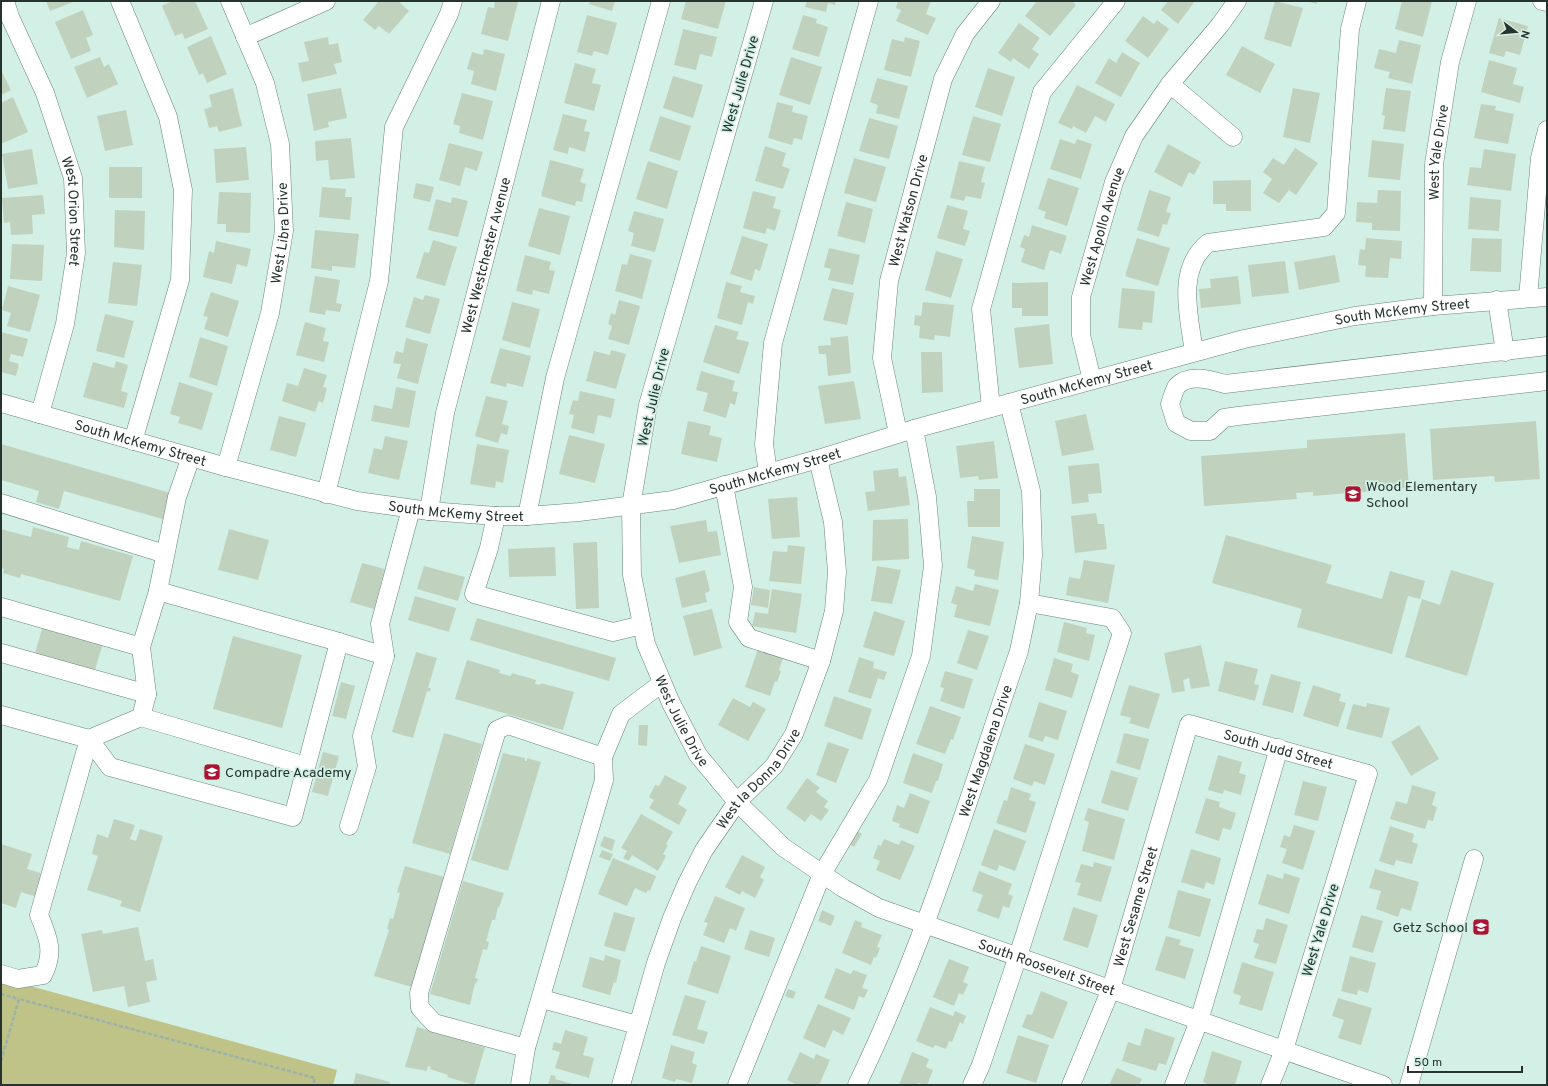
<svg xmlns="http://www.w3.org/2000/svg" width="1548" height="1086" viewBox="0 0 1548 1086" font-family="Overpass,sans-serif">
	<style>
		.green { fill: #c0c388 }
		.building { fill: #c0d2bd }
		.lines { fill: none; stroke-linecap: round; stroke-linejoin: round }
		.minor-casing { stroke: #68847a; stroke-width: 19 }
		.path { stroke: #9ab2aa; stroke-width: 2.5; stroke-dasharray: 4 2; stroke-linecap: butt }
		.minor { stroke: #fff; stroke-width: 18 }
		.labels { text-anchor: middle; stroke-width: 3.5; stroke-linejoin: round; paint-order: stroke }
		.street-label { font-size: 14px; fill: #27332f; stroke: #d2f0e5 }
		.poi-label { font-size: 14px; fill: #27332f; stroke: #d2f0e5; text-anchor: start }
	</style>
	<rect width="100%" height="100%" fill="#d2f0e5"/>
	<path class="green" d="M1 978 337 1070 333 1085H1Z"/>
	<path class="building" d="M46 1H76L50 11Z
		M172 1H195L208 29 185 39 182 33 175 36 162 6Z
		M379 1H398L409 11 389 34 379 26 375 30 363 20Z
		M495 1 518 2 508 41 481 34 488 7 494 8Z
		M590 1H615L612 11 589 4Z
		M686 1H726L718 29 681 19Z
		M807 1H836L835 5 828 3 826 12 805 7Z
		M898 1H931L926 14 936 18 928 35 896 21 901 10 896 8Z
		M1037 1H1072L1076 5 1050 36 1025 16Z
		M1168 1H1195L1178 24 1161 10Z
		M1275 1 1303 8 1291 47 1264 39Z
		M1306 1H1317V4Z
		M1402 1H1432L1423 37 1395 29Z
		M83 10 93 35 86 38 91 51 71 59 55 22Z
		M587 15 617 23 608 55 594 51 592 56 577 52Z
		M803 15 817 19 816 23 828 27 819 57 792 49Z
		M1143 16 1154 24 1157 20 1169 29 1148 58 1125 41Z
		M1499 18 1528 26 1520 55 1506 51 1504 57 1489 53Z
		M1019 23 1040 38 1032 49 1039 54 1029 69 1013 58 1011 62 998 53Z
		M683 29 717 37 712 57 700 54 696 70 674 65Z
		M211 36 227 74 207 83 203 73 199 75 187 47Z
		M328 37 329 45 338 43 342 62 334 64 337 74 302 82 298 63 309 61 304 42Z
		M905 37 920 41 911 77 884 70 892 39 904 42Z
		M1399 40 1421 45 1412 84 1388 78 1390 72 1374 68 1379 49 1396 53Z
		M1242 46 1275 64 1260 93 1226 75Z
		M484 49 505 54 496 91 471 84 474 71 467 69 472 52 483 55Z
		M1122 52 1140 63 1121 97 1095 83 1109 58 1116 63Z
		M100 57 104 67 109 64 118 84 87 98 74 67Z
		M791 57 822 67 810 105 779 95Z
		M1489 60 1517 68 1513 84 1524 87 1520 103 1481 92Z
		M575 63 596 69 592 83 601 85 594 111 564 103Z
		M988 68 1015 77 1002 116 975 107Z
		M1 70 11 90 1 95Z
		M673 76 703 85 693 118 663 108Z
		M877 78 908 86 899 119 876 113 878 105 870 102Z
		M1077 85 1115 104 1106 122 1095 116 1086 133 1073 126 1072 129 1058 123Z
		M233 88 242 126 219 132 217 126 209 128 204 109 212 107 209 95Z
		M341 88 347 118 328 122 329 127 314 131 307 94Z
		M1293 88 1320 93 1310 143 1283 137Z
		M1386 88 1411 91 1405 132 1383 129 1385 116 1382 115Z
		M462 93 493 101 483 140 459 133 460 126 453 124Z
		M13 97 28 132 1 144V103Z
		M777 102 793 106 792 112 808 116 802 140 794 138 792 145 768 138Z
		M1481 104 1496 106 1495 110 1514 114 1508 144 1474 138Z
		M126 110 133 145 105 151 97 116Z
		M563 114 587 120 584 131 590 132 585 152 569 147 568 154 553 150Z
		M660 116 691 126 680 161 649 151Z
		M973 116 1001 124 990 162 962 155Z
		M869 118 898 126 889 159 859 151Z
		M351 138 355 178 330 180 328 160 316 161 315 141Z
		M1060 139 1075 144 1077 139 1092 144 1081 179 1050 169Z
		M1372 140 1404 144 1400 180 1368 177Z
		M449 143 483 152 477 171 465 167 460 186 439 180Z
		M1168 144 1201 162 1194 175 1189 172 1182 187 1154 172Z
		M765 146 786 153 782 166 790 169 783 189 755 181Z
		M246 147 249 180 216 183 214 149Z
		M1295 148 1318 163 1296 195 1289 190 1279 203 1263 193 1272 179 1263 172 1273 158 1284 165Z
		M32 149 38 184 8 189 2 154Z
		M1484 149 1516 154 1511 191 1467 185 1470 167 1481 168Z
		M854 158 886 167 876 202 844 193Z
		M550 160 584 169 580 182 586 184 582 202 576 201 575 206 541 196Z
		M648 161 678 171 667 209 636 199Z
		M959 161 985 167 981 182 985 183 981 199 966 196 964 201 950 198Z
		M109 167H142V198H109Z
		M1048 178 1079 188 1067 226 1044 218 1046 212 1038 209Z
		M1251 180V211H1226V204H1213V181Z
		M416 183 434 187 430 202 413 198Z
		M322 187 346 189 345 197H352L350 220 319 217Z
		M1149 190 1171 197 1166 212 1171 213 1167 225 1163 224 1159 237 1137 230Z
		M1378 190 1401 191 1400 231 1372 230V223L1356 222 1357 202 1377 203Z
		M753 191 776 197 773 208 781 210 775 231 767 228 765 234 743 228Z
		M219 192 251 193 250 233 226 232V224H217Z
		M43 195 45 214 32 215 33 234 11 235 10 222 4 223 2 198Z
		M452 197 468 201 458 237 428 230 436 199 451 203Z
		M1470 197 1501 200 1499 231 1468 229Z
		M846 202 873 209 865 243 837 236Z
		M947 205 968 211 963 229 970 231 965 246 937 238Z
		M539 208 570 216 560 255 528 246Z
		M115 210 145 211 144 250 114 247Z
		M634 211 664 219 655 252 631 246 634 233 628 231Z
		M1032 225 1067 236 1061 254 1050 250 1044 270 1021 262 1025 249 1020 247 1024 235 1029 237Z
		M315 230 359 234 355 268 332 266V271L311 268Z
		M742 236 768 244 760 271 755 269 752 281 730 274Z
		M1137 238 1170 248 1158 286 1125 276Z
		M1366 238 1402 241 1401 259 1390 258 1388 278 1365 277 1366 266 1358 265 1360 249 1365 250Z
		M1472 238 1502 239 1501 272 1470 271Z
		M433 240 457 247 445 286 416 278 424 252 429 253Z
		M216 241 251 249 247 267 237 264 232 284 203 277 209 251 214 253Z
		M12 244 44 245 42 281 10 279Z
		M829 248 860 255 853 285 828 280 831 269 824 267Z
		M936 251 963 259 951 298 925 290Z
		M630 254 652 260 642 299 615 291 622 264 627 265Z
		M525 255 551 262 549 270 555 271 549 294 533 290 532 295 516 291Z
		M1335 255 1340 282 1299 290 1294 262Z
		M1285 261 1289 293 1252 297 1248 265Z
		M113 262 142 265 137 306 108 303Z
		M315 276 340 280 336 303 342 304 340 312 326 310 325 315 309 312Z
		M1238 276 1241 304 1201 308 1199 289 1211 288 1210 279Z
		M726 282 742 286 740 292 755 296 753 304 748 302 742 325 717 318Z
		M1048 282V316H1022V308H1012V283Z
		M8 286 40 295 30 332 7 326 11 313 2 310Z
		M832 288 854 293 847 325 823 320Z
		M1122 288 1155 291 1152 323 1143 322 1142 330 1118 328Z
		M211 292 239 301 228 337 204 329 208 317 203 316Z
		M425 295 440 299 430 334 405 327 414 297 423 300Z
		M619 300 640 306 629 345 608 339 612 326 608 324 611 313 615 315Z
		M512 302 540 309 530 348 502 340Z
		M923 302 954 305 950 337 935 335 934 340 919 338 920 326 914 325 915 315 921 316Z
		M105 314 134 321 124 358 96 351Z
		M305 322 326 328 323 341 329 342 324 362 296 355Z
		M1049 324 1053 364 1019 368 1014 328Z
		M715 325 739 332 736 339 749 342 739 374 703 362Z
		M1 332 28 339 23 357 11 354 9 361 19 364 16 376 1 372Z
		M848 336 851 373 828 376 826 354H819L818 346 831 345 830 338Z
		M200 337 228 346 217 386 189 377Z
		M406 338 428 344 418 384 397 378 401 364 393 363 396 351 403 353Z
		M500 348 531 356 523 387 507 383 506 387 490 383Z
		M611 350 626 354 616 389 586 381 594 351 610 355Z
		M921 352H942L943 392 922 393Z
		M116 361 128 365 121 391 128 393 124 408 83 397 93 362 114 368Z
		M304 368 327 375 323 387 327 388 323 403 319 401 315 412 282 401 287 383 298 386Z
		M701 371 735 381 732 391 738 392 735 405 730 403 726 418 703 411 708 393 696 390Z
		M854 381 861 419 825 424 818 386Z
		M179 382 213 393 202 430 178 423 180 417 170 414Z
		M396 387 416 391 409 428 371 421 374 405 392 409Z
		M580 391 615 399 611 418 598 415 594 434 571 428 574 415 569 414 573 400 578 401Z
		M486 396 508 401 502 424 509 426 507 435 501 433 498 443 475 436Z
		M1086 414 1094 450 1062 456 1055 421Z
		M279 416 306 423 296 457 270 450Z
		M688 421 711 426 709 435 722 438 717 462 681 454Z
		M1536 421 1540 479 1495 482 1494 476 1433 480 1430 429Z
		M1405 433 1409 488 1313 496V492L1296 493 1297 499 1204 506 1201 456 1307 448V440Z
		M569 435 605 444 595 483 559 474Z
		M385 436 408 441 399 480 368 473 374 448 382 450Z
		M994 441 998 478 979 480 978 476 960 478 956 446Z
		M1 444 174 494 166 520 64 491 59 509 36 502 39 491 1 480Z
		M477 444 509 450 503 483 496 481 495 488 470 484Z
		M1099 463 1102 493 1088 494 1089 502 1072 504 1068 466Z
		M898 468 899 477 906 476 910 505 868 511 865 492 875 491 873 471Z
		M974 489H1000V527H968L967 501H974Z
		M797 497 800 537 772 539 768 499Z
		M1096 513 1098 524H1104L1107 549 1075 553 1071 516Z
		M908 519 909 559 872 561 873 520Z
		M706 520 708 532 717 531 721 555 679 563 670 526Z
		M33 527 69 537 67 547 79 550 81 541 133 556 120 601 21 574 20 578 3 573 4 569 1 568V529L31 537Z
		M229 529 269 540 258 580 218 570Z
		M1226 535 1332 565 1326 583 1382 599 1390 571 1425 581 1420 599 1408 596 1392 654 1297 627 1302 609 1212 583Z
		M972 536 1004 542 998 580 974 576 975 570 967 568Z
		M597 542 599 608 576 609 573 543Z
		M788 545 805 547 801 584 769 581 773 551 787 552Z
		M555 547 556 576 509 577 508 549Z
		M1084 560 1115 565 1108 603 1066 595 1069 577 1080 579Z
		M362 563 385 569 374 609 350 602Z
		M424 566 465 577 458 601 417 589Z
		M877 566 901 570 892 604 871 601Z
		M705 570 710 591 705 593 707 602 682 608 675 578Z
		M1451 570 1494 583 1467 676 1405 657 1422 599 1440 605Z
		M975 584 999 590 990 626 954 617 957 605 951 603 956 586 973 591Z
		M754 587 770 590 768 608 751 605Z
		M772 589 802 594 796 633 752 626 755 612 768 614Z
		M415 596 456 608 449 632 408 620Z
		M712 609 722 648 694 656 683 616Z
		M874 611 905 621 894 656 863 647Z
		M477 618 616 658 609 681 470 640Z
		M1064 622 1087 628 1086 633 1095 635 1089 661 1057 652Z
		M43 626 103 643 95 670 35 653Z
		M968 630 989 636 977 670 957 663Z
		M233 636 302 655 282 728 213 709Z
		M1201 645 1210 686 1191 689 1189 678 1183 680 1185 691 1172 693 1164 653Z
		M758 649 783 658 779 670 781 671 777 682 775 681 770 696 745 687Z
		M416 652 437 658 428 688H431L430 692 427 691 413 738 392 732Z
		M859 657 874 662 873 668 887 672 884 680 878 678 871 699 848 692Z
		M1054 658 1073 664 1071 672 1079 675 1072 698 1045 690Z
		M467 660 500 670 499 673 511 676 512 673 536 680 535 684 540 685 541 683 574 692 563 730 455 699Z
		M1225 661 1258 669 1254 684 1259 685 1255 701 1218 691Z
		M945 671 973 679 964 709 940 701 944 688 940 687Z
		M1271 674 1301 682 1293 713 1262 705Z
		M341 682 355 686 346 719 332 716Z
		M1129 685 1160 694 1149 729 1129 723 1131 718 1120 715Z
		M1313 685 1341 694 1339 701 1346 703 1338 727 1303 716Z
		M834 696 872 709 862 740 824 726Z
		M733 698 750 707 753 702 766 709 748 741 718 725Z
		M1039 702 1067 711 1058 740 1045 736 1043 742 1028 737Z
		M1367 703 1390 708 1382 738 1346 729 1353 704 1366 707Z
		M930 706 961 717 953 740 951 739 945 754 916 744Z
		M639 725H648L647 746 638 745Z
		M1419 725 1439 759 1411 776 1391 742Z
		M444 733 482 744 450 854 412 843Z
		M1124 733 1149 739 1140 770 1116 763Z
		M828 742 849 749 836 783 816 775Z
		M1025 744 1055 754 1045 785 1034 781 1032 786 1013 779Z
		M323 752 339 756 328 796 312 792Z
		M503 753 525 758V761H527V758L541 762 508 871 471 860Z
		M913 753 943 764 938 781H936L932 793 903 783Z
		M1218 755 1242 762 1239 773 1246 775 1241 795 1224 790 1223 794 1208 790Z
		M1111 770 1138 778 1128 811 1101 803Z
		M665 775 687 787 678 804 687 810 679 825 649 808 654 800 649 797 655 785 659 786Z
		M807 778 820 788 816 792 828 801 824 807 829 810 821 821 811 814 805 822 786 808Z
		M1303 781 1327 787 1318 821 1294 815Z
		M1412 785 1436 792 1432 805 1437 807 1433 821 1428 820 1425 829 1390 819 1396 801 1407 804Z
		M1011 787 1031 794 1029 800 1036 802 1026 833 996 823 1004 800 1007 801Z
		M910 793 930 801 918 834 899 827 900 824 892 821 897 805 904 808Z
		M1206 798 1220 802 1219 807 1236 813 1231 830 1223 828 1219 841 1195 833Z
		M1088 808 1125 819 1114 860 1082 851 1089 822 1084 820Z
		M641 814 673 832 666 844 668 845 663 854 666 856 658 871 632 855 629 861 623 858 627 851 621 848Z
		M114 819 135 825 130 839 136 841 140 829 163 836 140 912 120 906 122 901 87 890 98 856 92 854 97 834 108 838Z
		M1294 825 1315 831 1303 870 1282 863 1287 849 1280 847 1284 835 1290 837Z
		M1390 826 1414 834 1412 842 1418 844 1412 864 1396 860 1394 866 1379 861Z
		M994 829 1026 841 1015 871 999 865 997 871 981 865Z
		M855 830 862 834 854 847 848 843Z
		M604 836 615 840 612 851 600 846Z
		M884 839 899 845 901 840 915 846 900 880 876 870 880 861 873 858 878 845 881 846Z
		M1 844 32 854 27 869 41 873 38 891 34 896 21 892 16 908 1 903Z
		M1191 849 1221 858 1214 885 1206 882 1204 889 1181 882Z
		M602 850 613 854 610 861 599 857Z
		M742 855 765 867 760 877 764 880 755 898 742 891 740 895 725 887Z
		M613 858 656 876 650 891 648 890 646 893 635 888 627 906 598 894Z
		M1094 862 1112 867 1101 902 1077 895 1081 883 1075 882 1081 864 1093 867Z
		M405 866 444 877 412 987 374 976 389 930 387 929 390 918 393 919 400 893 397 892Z
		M1375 869 1419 882 1411 911 1401 908 1398 917 1376 909 1381 891 1369 888Z
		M979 871 1012 884 1008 894 1013 896 1009 908 1003 906 999 919 977 911 983 895 972 891Z
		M1284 873 1300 878 1289 914 1258 904 1267 874 1283 879Z
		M463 881 504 893 499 908 498 907 495 920H492L486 941 489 942 487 950 483 949 475 978 478 979 476 984 475 983 470 1005 430 994Z
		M1178 890 1211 899 1200 937 1168 928Z
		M715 896 745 908 736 931 730 928 724 943 703 935 708 923 704 922Z
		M1073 907 1098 915 1088 948 1063 940Z
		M822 910 835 916 831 926 818 921Z
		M614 912 635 918 625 952 604 946Z
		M1361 915 1383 921 1373 953 1352 947Z
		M1266 918 1288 925 1276 964 1254 958 1259 944 1253 942 1257 929 1263 930Z
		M855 920 862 923 861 927 882 935 877 947 880 948 876 958 874 957 871 965 842 953Z
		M138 927 145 961 153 959 157 980 146 982 150 1002 128 1007 124 986 93 992 81 934 102 930 103 934Z
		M750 930 775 938 769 957 744 949Z
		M1166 936 1181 940 1179 945 1194 949 1185 979 1155 970Z
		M701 946 731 956 718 994 687 984 694 961 696 962Z
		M605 955 621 960 616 983 614 982 610 995 582 987 590 957 604 961Z
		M1350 956 1376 963 1368 993 1358 990 1357 995 1341 991Z
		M949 959 969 967 963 982 968 984 963 995 959 993 954 1006 933 997Z
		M1242 962 1274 972 1262 1011 1239 1004 1241 996 1233 993Z
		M836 968 851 974 853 970 867 975 862 988 868 990 864 998 859 996 854 1010 824 998Z
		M788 989 796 992 793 999 785 996Z
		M1041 991 1068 1002 1053 1039 1022 1027 1027 1014 1032 1015Z
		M685 995 706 1001 697 1029 708 1032 704 1044 672 1035Z
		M1338 998 1372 1008 1361 1045 1338 1038 1344 1020 1332 1016Z
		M818 1004 851 1018 843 1035 833 1030 825 1048 803 1038Z
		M930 1007 953 1016 955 1011 966 1016 963 1024 960 1022 952 1042 949 1041 946 1049 935 1045 933 1048 916 1041Z
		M417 1027 485 1047 474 1085 447 1077 448 1075 430 1069 431 1067 428 1066 427 1071 405 1067Z
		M1145 1028 1175 1038 1166 1065 1159 1063 1156 1071 1122 1061 1128 1042 1140 1046Z
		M565 1030 588 1037 583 1055 594 1058 589 1078 555 1068 560 1052 552 1050 554 1042 561 1044Z
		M1018 1035 1049 1045 1036 1083 1006 1073Z
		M671 1045 695 1052 692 1063 697 1065 692 1083 676 1079 675 1082 662 1078Z
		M1212 1051 1242 1061 1235 1085H1205L1206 1083 1203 1082Z
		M800 1052 814 1059 816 1054 830 1060 819 1085H797L787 1080Z
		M912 1052 929 1059 926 1067 933 1070 927 1085 918 1083V1085H899Z
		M1117 1068 1142 1079 1139 1085H1109Z
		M356 1073 390 1082 389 1085H353Z
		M551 1075 556 1076 555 1079 576 1085H548Z"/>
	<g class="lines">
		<g class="minor-casing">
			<g id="minor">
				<path id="s1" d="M5 1 10 17 45 93 73 178 76 253 65 324 40 414"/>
				<path d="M120 1 168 117 183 190 180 280 133 441"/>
				<path id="s2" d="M764 1 648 405 631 506 632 575 646 644 671 703 698 755 737 802 783 847 843 888 879 908 1383 1085"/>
				<path d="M1542 1 1547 2"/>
				<path d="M245 37 326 1"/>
				<path d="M1170 84 1233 137"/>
				<path d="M1528 298 1540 158 1547 130"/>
				<path d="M1497 300 1505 352"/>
				<path id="s3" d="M1433 306 1434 164 1450 62 1467 1"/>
				<path d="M1547 346 1225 384C1211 380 1189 373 1177 386 1174 390 1172 399 1170 404L1176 423 1191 431H1210L1224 418 1238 416 1547 381"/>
				<path d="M1194 352C1189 316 1176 269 1208 243L1324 227 1336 213 1350 29 1357 1"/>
				<path id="s4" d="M1092 380 1081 335V297L1114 182 1134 136 1170 84 1220 25 1237 1"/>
				<path id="s5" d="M1 403 226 467 357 501 429 511 496 516H527L579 512 673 500 818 459 914 429 1244 339 1355 316 1433 306 1547 297"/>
				<path d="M991 408 981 309 1042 92 1116 1"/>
				<path id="s6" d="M898 433 882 358 889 281 943 79 965 34 991 1"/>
				<path id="s7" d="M226 467 270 313 284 231 280 144 265 83 230 1"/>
				<path d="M768 473 764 444 773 343 869 1"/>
				<path d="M724 485 743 587 738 622 749 638 821 661"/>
				<path d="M326 494 379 281 394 127 449 14 453 1"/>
				<path d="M1 503 165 554"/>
				<path id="s8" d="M429 511 445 413 551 1"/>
				<path d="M496 516 489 548 474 594 613 632 642 625"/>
				<path d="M527 516 555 378 661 1"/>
				<path d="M158 591 177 497 191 457"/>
				<path d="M1 607 141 647 158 591 339 642"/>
				<path d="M141 647 147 694 141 717 306 766"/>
				<path d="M1 653 147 694"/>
				<path d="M1 715 89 739 110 767 293 817 339 642 385 656 380 624 411 509"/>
				<path d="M349 826 367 767 362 736 385 656"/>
				<path d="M1 974 18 979 43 975C55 952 48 937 39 915L89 739 141 717"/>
				<path d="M542 999 637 1025"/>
				<path d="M526 1048 434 1023 420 1008 419 993 497 730 508 725 603 757"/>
				<path d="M520 1085 526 1048 604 780 603 757 621 714 662 683"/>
				<path id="s9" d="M621 1085 656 963 672 918 687 883 704 850 737 802 774 766 794 734 821 661 834 611 837 572 833 522 818 459"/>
				<path d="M737 1085 822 874 878 780 921 656 933 566 927 497 914 429"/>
				<path id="s10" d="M857 1085C924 946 969 797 1019 651L1029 603 1033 555 1031 491 1009 403"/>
				<path d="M972 1085 981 1065 1018 956 1122 633 1112 618 1029 603"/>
				<path id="s11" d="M1071 1085 1111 989 1189 724 1368 774 1284 1050 1270 1085"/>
				<path d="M1174 1085 1199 1021 1279 748"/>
				<path d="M1409 1085 1474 859"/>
			</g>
		</g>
		<path class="path" d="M1 994 19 999
			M1 1061 19 999 315 1078 313 1085"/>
		<use href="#minor" class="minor"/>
	</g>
	<defs>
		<g id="school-square" transform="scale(0.9)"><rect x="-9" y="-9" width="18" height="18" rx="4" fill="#aa1331" stroke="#d2f0e5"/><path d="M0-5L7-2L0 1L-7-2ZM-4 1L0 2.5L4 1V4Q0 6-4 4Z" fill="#fff"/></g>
	</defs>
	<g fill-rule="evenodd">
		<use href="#school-square" x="1353" y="494"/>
		<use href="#school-square" x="212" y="772"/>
		<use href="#school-square" x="1481" y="927"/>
	</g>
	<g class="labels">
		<g class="street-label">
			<text transform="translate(740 84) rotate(-74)" y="5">West Julie Drive</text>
			<text dy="5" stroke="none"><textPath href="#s3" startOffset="154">West Yale Drive</textPath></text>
			<text dy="5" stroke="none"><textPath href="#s6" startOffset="227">West Watson Drive</textPath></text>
			<text dy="5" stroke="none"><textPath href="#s1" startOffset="223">West Orion Street</textPath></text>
			<text dy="5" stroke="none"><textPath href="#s4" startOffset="158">West Apollo Avenue</textPath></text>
			<text dy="5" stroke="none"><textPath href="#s7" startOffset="241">West Libra Drive</textPath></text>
			<text dy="5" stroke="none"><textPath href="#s8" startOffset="262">West Westchester Avenue</textPath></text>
			<text dy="5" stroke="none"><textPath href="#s5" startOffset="1441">South McKemy Street</textPath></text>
			<text dy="5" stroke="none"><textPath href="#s5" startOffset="1117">South McKemy Street</textPath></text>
			<text transform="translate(653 397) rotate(-77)" y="5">West Julie Drive</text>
			<text dy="5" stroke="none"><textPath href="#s5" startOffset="145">South McKemy Street</textPath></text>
			<text dy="5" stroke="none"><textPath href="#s5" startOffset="793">South McKemy Street</textPath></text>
			<text dy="5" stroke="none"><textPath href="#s5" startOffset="469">South McKemy Street</textPath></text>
			<text dy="5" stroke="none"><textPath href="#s2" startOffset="747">West Julie Drive</textPath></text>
			<text dy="5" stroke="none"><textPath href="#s11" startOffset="473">South Judd Street</textPath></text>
			<text dy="5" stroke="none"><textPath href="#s10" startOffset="358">West Magdalena Drive</textPath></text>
			<text dy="5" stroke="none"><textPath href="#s9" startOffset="340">West la Donna Drive</textPath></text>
			<text dy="5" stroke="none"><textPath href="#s11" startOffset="190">West Sesame Street</textPath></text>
			<text transform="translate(1320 930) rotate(-73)" y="5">West Yale Drive</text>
			<text dy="5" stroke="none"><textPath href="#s2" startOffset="1202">South Roosevelt Street</textPath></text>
		</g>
		<g class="poi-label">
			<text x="1366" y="491">Wood Elementary<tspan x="1366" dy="16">School</tspan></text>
			<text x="225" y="777">Compadre Academy</text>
			<text x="1468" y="932" text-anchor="end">Getz School</text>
		</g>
	</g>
	<rect width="1548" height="1086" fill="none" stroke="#27332f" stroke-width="4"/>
	<g transform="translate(1516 32) rotate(106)" stroke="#d2f0e5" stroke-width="3" paint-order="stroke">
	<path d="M0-3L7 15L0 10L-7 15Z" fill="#27332f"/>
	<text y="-6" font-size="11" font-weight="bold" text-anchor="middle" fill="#27332f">N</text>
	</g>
	<path d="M1408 1066v6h114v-6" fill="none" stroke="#27332f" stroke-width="2"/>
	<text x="1414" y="1066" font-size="12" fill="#27332f" stroke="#d2f0e5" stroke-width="3" paint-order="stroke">50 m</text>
</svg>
